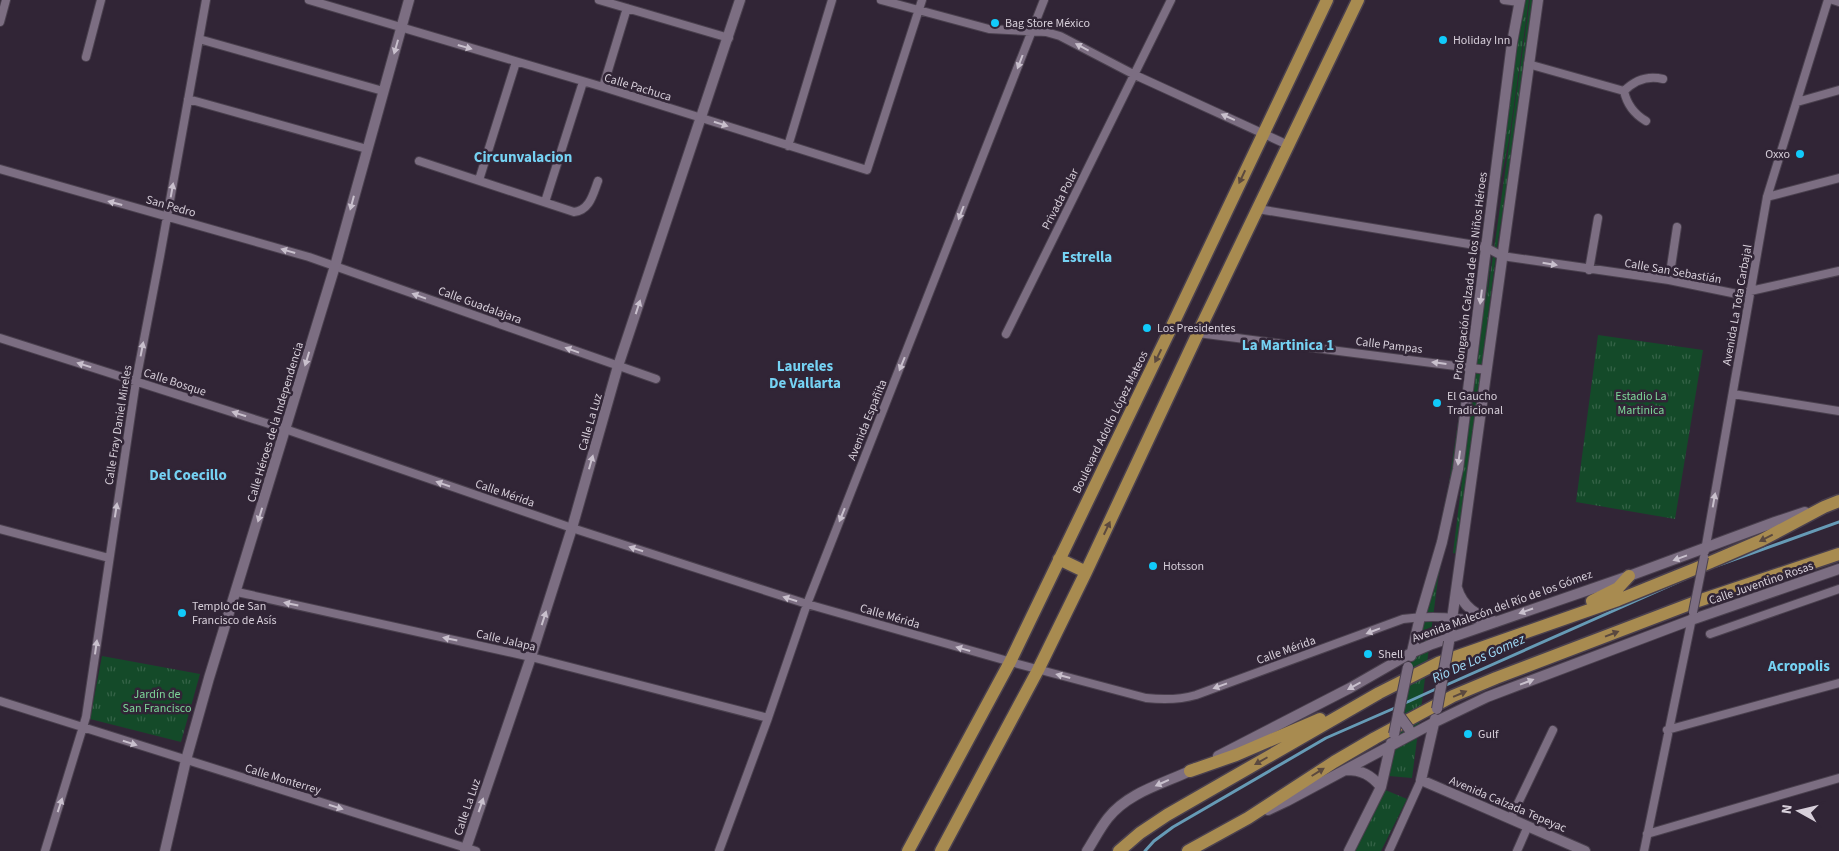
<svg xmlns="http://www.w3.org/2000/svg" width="1839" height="851" viewBox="0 0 1839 851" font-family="'Source Sans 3',sans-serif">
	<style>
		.park { fill: url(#park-tufts) }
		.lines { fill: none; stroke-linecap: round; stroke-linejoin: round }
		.stream { stroke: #669bb6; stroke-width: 3 }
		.minor-casing { stroke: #4a404e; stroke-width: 10 }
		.tertiary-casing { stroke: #4a404e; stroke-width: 12 }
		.primary-casing { stroke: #4a404e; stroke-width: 15 }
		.minor { stroke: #7c6e82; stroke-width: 8 }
		.tertiary { stroke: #7c6e82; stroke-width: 10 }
		.primary { stroke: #a88b50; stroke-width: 12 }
		.minor-bridge-casing { stroke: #4a404e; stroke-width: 10; stroke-linecap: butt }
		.tertiary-bridge-casing { stroke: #4a404e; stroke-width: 12; stroke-linecap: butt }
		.minor-bridge { stroke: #7c6e82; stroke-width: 8 }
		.tertiary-bridge { stroke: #7c6e82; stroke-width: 10 }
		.oneway { fill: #c9c0cd }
		.oneway2 { fill: #5b493f }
		.poi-dot { fill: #11cafa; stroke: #312536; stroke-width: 2 }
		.labels { text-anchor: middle; stroke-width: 5; stroke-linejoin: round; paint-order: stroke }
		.poi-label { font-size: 12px; fill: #d7cfda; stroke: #312536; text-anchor: start }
		.street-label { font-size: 12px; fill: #d7cfda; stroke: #312536 }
		.park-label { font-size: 12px; fill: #7dd699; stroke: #312536 }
		.water-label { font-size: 14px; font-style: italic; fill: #a1ddfa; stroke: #312536 }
		.quarter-label { font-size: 15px; font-weight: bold; fill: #75d2f3; stroke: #312536 }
	</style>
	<defs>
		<pattern id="park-tufts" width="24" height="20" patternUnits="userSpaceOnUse" patternTransform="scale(1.25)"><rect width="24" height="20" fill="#144a29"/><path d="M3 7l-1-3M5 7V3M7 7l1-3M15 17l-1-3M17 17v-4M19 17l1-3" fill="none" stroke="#356347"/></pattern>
	</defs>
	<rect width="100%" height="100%" fill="#312536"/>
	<path class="park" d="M1523 0H1529L1509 140 1499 189 1485 311 1530 0H1537L1528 64 1498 240 1457 554 1453 553 1470 415 1457 493 1438 579 1412 778 1389 776 1398 725 1449 483 1503 116Z
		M1598 335 1703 350 1675 519 1576 502Z
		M102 656 200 674 181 742 90 719Z
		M1383 789 1407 799 1381 851H1352Z"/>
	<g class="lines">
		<path class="stream" d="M1716 566 1839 522
			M1444 686 1685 579
			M1403 704 1438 688
			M1145 851 1154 841 1173 827 1326 738 1397 707"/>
		<g class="minor-casing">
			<path id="minor" d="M309 0 603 87 867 170 922 0
				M599 0 729 38
				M881 0 989 29 1046 32 1060 36 1135 75 1288 145
				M1504 0 1519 2
				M1833 0 1839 2
				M0 22 6 0
				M199 39 383 91
				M86 57 101 0
				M1528 64 1624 91
				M603 87 627 8
				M1624 91C1635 80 1647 75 1663 79
				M1624 91C1627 105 1634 114 1646 121
				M188 99 367 149
				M1797 102 1839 90
				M788 146 832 0
				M419 161 574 212C590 210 593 194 598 181
				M0 169 309 257 656 379
				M479 180 516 62
				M1767 197 1839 178
				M545 202 583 82
				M1258 209 1475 245 1487 248 1502 256 1669 280 1737 294 1839 271
				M1589 270 1598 218
				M1669 280 1677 227
				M1198 333 1487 370
				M1006 334 1171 0
				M0 338 285 429 572 528 807 604 1018 664 1146 698C1164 700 1179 700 1196 695L1403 619C1432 615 1459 618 1488 621
				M1733 394 1839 411
				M0 529 109 558
				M1705 551 1767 197 1828 0
				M237 592 531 657 768 718
				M1710 634 1839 589
				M0 701 476 851
				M1667 730 1839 683
				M1511 818 1553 730
				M1647 834 1839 778
				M45 851 86 717 136 381 160 256 206 0
				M719 851 768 718 807 604 1044 0
				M1389 851 1421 780
				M1517 851 1528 826
				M1644 851 1692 618"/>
		</g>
		<g class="tertiary-casing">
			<path id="tertiary" d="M1457 588C1463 608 1477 615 1496 622
				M1449 641 1538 0
				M1411 656 1420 617 1442 542 1458 469 1512 43 1520 0
				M1435 719 1421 780 1585 851
				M1218 756 1350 688 1411 653 1432 644 1629 576 1775 522 1805 512
				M1346 770C1362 770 1371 775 1381 787
				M1268 810 1287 801 1435 722 1487 697 1691 620 1839 569
				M165 851 186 760 209 678 335 266 409 0
				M465 851 531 657 572 528 618 366 740 0
				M1087 851C1094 840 1100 828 1108 818 1129 791 1167 783 1196 768
				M1349 851 1381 787 1391 743"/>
		</g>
		<g class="primary-casing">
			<path id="primary" d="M1059 559 1086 572
				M1592 601 1618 588 1629 576
				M1190 771 1236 755 1320 719
				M908 851 1010 662 1172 326 1327 0
				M941 851 1038 670 1086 572 1198 333 1358 0
				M1119 851 1140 833 1167 815 1379 693 1438 663 1618 600 1697 568 1762 540 1824 507 1839 501
				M1188 851 1248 818 1334 762 1375 738 1453 696 1496 678 1698 601 1839 554"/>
		</g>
		<use href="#minor" class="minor"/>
		<use href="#tertiary" class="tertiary"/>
		<use href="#primary" class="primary"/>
		<g class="minor-bridge-casing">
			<path id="minor-bridge" d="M1693 612 1704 557"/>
		</g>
		<g class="tertiary-bridge-casing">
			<path id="tertiary-bridge" d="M1437 709 1449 642
				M1398 714 1409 729
				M1394 734 1408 667"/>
		</g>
		<use href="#minor-bridge" class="minor-bridge"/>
		<use href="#tertiary-bridge" class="tertiary-bridge"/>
	</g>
	<defs><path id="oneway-solid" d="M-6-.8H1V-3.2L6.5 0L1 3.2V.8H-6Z" transform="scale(1.25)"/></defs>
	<g class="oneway">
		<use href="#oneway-solid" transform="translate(396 47) rotate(106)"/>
		<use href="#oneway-solid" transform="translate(465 47) rotate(16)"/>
		<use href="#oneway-solid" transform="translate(1082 47) rotate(-152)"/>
		<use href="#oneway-solid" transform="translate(1020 62) rotate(111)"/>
		<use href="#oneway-solid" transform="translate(1228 117) rotate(-156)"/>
		<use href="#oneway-solid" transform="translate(721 124) rotate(18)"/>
		<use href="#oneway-solid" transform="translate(172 190) rotate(-80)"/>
		<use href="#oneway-solid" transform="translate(115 203) rotate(-165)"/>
		<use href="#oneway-solid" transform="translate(352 203) rotate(105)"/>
		<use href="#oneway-solid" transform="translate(961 213) rotate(111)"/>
		<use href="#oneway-solid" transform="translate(288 251) rotate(-164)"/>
		<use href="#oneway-solid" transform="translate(1550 264) rotate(9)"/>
		<use href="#oneway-solid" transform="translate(419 296) rotate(-160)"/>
		<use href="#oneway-solid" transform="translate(1481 297) rotate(97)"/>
		<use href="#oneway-solid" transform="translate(638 307) rotate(-72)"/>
		<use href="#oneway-solid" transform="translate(142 349) rotate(-79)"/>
		<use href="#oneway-solid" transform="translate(572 350) rotate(-160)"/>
		<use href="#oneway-solid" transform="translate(307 359) rotate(107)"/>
		<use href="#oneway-solid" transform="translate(1439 363) rotate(-173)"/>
		<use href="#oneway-solid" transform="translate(902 364) rotate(112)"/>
		<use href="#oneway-solid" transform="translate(84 365) rotate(-163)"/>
		<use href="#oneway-solid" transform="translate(239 414) rotate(-162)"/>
		<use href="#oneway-solid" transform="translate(1459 458) rotate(98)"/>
		<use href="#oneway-solid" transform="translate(591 462) rotate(-74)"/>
		<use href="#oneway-solid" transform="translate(443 484) rotate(-161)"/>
		<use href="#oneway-solid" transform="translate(1714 500) rotate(-80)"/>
		<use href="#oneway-solid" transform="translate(116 510) rotate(-81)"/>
		<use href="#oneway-solid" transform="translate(260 515) rotate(107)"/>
		<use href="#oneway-solid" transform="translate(842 515) rotate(112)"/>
		<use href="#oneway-solid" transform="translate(636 549) rotate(-162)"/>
		<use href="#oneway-solid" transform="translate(1680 558) rotate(160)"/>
		<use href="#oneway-solid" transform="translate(790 599) rotate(-162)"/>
		<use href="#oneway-solid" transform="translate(291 604) rotate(-168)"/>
		<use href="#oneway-solid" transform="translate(1526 611) rotate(161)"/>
		<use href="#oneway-solid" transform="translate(544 618) rotate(-72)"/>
		<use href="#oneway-solid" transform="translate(1373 631) rotate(159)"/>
		<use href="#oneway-solid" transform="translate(450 639) rotate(-168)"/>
		<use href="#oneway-solid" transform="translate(96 647) rotate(-82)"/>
		<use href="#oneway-solid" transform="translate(963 649) rotate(-164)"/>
		<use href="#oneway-solid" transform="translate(1063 676) rotate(-165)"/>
		<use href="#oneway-solid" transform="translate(1527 682) rotate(-21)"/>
		<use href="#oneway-solid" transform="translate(1220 686) rotate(160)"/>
		<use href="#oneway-solid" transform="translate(1354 686) rotate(151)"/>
		<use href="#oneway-solid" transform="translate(130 743) rotate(17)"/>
		<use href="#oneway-solid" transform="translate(1162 783) rotate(156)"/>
		<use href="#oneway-solid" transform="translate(60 805) rotate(-72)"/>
		<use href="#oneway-solid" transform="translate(481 805) rotate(-71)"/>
		<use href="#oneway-solid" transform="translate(336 807) rotate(17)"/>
	</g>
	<g class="oneway2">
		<use href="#oneway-solid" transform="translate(1242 177) rotate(115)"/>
		<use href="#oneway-solid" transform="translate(1158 356) rotate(116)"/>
		<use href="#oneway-solid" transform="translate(1107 528) rotate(-65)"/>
		<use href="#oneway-solid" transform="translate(1766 538) rotate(153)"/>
		<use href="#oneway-solid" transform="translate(1612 634) rotate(-21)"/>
		<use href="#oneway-solid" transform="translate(1460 694) rotate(-23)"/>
		<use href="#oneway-solid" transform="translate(1261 761) rotate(150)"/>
		<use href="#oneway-solid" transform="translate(1318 772) rotate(-32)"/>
	</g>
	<g class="poi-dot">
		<circle cx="995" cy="23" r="5"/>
		<circle cx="1443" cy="40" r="5"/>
		<circle cx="1800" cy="154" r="5"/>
		<circle cx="1147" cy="328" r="5"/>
		<circle cx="1437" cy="403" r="5"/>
		<circle cx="1153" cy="566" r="5"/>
		<circle cx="182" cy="613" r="5"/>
		<circle cx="1368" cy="654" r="5"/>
		<circle cx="1468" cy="734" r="5"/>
	</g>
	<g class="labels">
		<g class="poi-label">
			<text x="1005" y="27">Bag Store México</text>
			<text x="1453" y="44">Holiday Inn</text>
			<text x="1790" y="158" text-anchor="end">Oxxo</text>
			<text x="1157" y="332">Los Presidentes</text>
			<text x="1447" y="400">El Gaucho<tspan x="1447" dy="14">Tradicional</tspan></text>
			<text x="1163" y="570">Hotsson</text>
			<text x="192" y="610">Templo de San<tspan x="192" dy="14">Francisco de Asís</tspan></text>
			<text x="1378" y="658">Shell</text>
			<text x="1478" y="738">Gulf</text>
		</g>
		<g class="street-label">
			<text transform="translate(638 87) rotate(17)" y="4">Calle Pachuca</text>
			<text transform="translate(1060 199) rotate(-63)" y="4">Privada Polar</text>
			<text transform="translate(171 206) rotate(16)" y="4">San Pedro</text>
			<text transform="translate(1673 271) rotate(10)" y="4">Calle San Sebastián</text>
			<text transform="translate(1470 276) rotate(-83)" y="4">Prolongación Calzada de los Niños Héroes</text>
			<text transform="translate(480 305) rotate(20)" y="4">Calle Guadalajara</text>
			<text transform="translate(1737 305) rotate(-80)" y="4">Avenida La Tota Carbajal</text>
			<text transform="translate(1389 345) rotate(7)" y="4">Calle Pampas</text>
			<text transform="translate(175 382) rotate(18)" y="4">Calle Bosque</text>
			<text transform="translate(867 420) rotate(-68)" y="4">Avenida Españita</text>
			<text transform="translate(275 422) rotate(-73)" y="4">Calle Héroes de la Independencia</text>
			<text transform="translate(590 422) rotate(-74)" y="4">Calle La Luz</text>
			<text transform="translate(1110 422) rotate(-64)" y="4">Boulevard Adolfo López Mateos</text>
			<text transform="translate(118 425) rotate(-81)" y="4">Calle Fray Daniel Mireles</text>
			<text transform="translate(505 493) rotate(19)" y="4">Calle Mérida</text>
			<text transform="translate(1761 583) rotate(-19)" y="4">Calle Juventino Rosas</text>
			<text transform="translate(1502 606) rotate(-20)" y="4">Avenida Malecón del Río de los Gómez</text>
			<text transform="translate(890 616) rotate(16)" y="4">Calle Mérida</text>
			<text transform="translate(506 640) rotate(13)" y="4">Calle Jalapa</text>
			<text transform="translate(1286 650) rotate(-20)" y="4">Calle Mérida</text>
			<text transform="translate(283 779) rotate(17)" y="4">Calle Monterrey</text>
			<text transform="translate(1508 804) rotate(23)" y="4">Avenida Calzada Tepeyac</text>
			<text transform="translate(467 807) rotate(-71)" y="4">Calle La Luz</text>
		</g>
		<g class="park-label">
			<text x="1641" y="400">Estadio La<tspan x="1641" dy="14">Martinica</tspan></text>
			<text x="157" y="698">Jardín de<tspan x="157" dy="14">San Francisco</tspan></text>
		</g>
		<g class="water-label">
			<text transform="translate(1478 658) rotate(-24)" y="5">Rio De Los Gomez</text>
		</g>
		<g class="quarter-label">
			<text x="523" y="162">Circunvalacion</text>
			<text x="1087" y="262">Estrella</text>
			<text x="1288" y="350">La Martinica 1</text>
			<text x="805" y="371">Laureles<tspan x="805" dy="17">De Vallarta</tspan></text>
			<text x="188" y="480">Del Coecillo</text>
			<text x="1799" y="671">Acropolis</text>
		</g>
	</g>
	<g transform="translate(1799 811) rotate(278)" stroke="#312536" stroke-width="4" paint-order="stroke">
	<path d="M0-4L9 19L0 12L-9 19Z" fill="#d7cfda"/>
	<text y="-8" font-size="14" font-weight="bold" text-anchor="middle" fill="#d7cfda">N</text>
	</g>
</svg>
